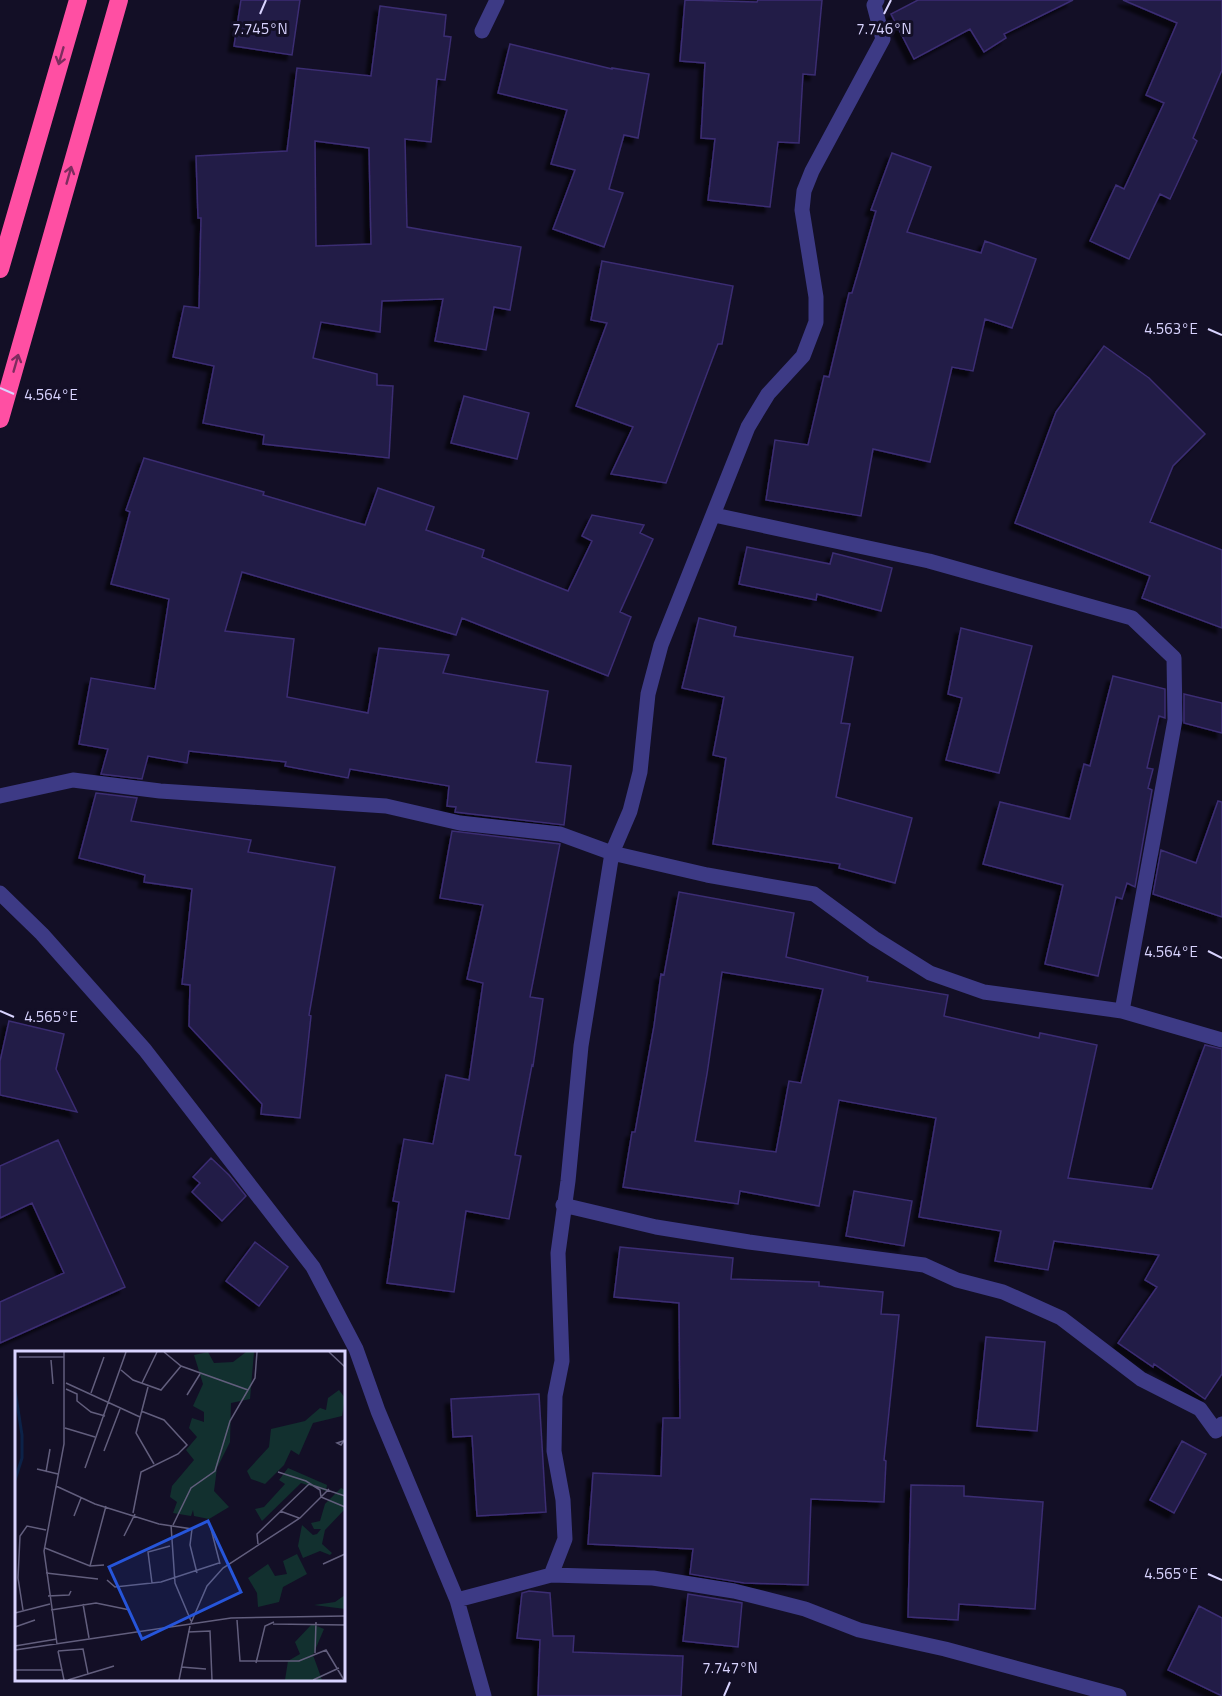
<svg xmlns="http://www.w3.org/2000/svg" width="1222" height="1696" viewBox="0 0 1222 1696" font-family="'Titillium Web',sans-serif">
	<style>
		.building { fill: #241b47; stroke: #3b2d73; stroke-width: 1.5; fill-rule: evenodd; filter: url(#shadow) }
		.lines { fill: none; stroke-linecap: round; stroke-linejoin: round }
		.minor { stroke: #3d3a85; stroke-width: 15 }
		.highway { stroke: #ff4fa3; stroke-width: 18 }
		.oneway { stroke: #7d2c5e }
		.ticks { fill: none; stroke: #d9d4ff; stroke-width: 2 }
		.inset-river { fill: none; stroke: #0c2248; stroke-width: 3 }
		.inset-road { fill: none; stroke: #625e7d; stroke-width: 1.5 }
		.view { fill: #2655da; fill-opacity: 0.15; stroke: #2655da; stroke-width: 3 }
		.inset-edge { fill: none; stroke: #d9d4ff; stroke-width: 3 }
		.ticks-label { font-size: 15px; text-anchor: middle; fill: #d9d4ff; stroke: #130f26; stroke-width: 6; stroke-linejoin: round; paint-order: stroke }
	</style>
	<defs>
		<filter id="shadow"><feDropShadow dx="-5.5" dy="5.5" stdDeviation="1.5" flood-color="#0009"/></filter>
	</defs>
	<rect width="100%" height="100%" fill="#130f26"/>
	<path class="building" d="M241 0H300L292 55 234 46Z
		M685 0 757 2 758 0H822L815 75 803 74 799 143 778 142 770 207 708 200 715 139 701 138 705 63 680 61Z
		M918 0H1073L1004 34 1006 38 984 52 970 29 914 59 891 14Z
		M1123 0H1222V70L1193 138 1197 141 1170 199 1160 194 1129 259 1090 241 1116 185 1124 189 1164 103 1146 95 1177 23Z
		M380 6 446 15 444 36 451 37 445 80 437 79 431 142 405 139 407 227 521 247 510 310 494 307 486 350 435 341 443 299 382 301 380 332 321 322 313 358 377 374V385L393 386 389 458 263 444 264 435 203 423 214 366 173 357 184 306 199 308 201 218H198L196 156 287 151 297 68 371 76ZM315 141 369 148 371 244 316 246Z
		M510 44 612 69V68L649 74 638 138 624 135 609 189 623 193 604 247 553 229 575 170 551 164 567 110 498 93Z
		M892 153 931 167 907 232 981 253 985 241 1036 259 1012 328 985 319 973 371 952 367 930 462 873 449 861 516 766 500 775 440 808 445 824 376 829 377 849 293H852L876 211 871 210Z
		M602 261 733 286 722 344H718L666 483 611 474 633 427 576 406 607 323 591 320Z
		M1104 346 1149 378 1205 434 1173 466 1150 522 1222 550V628L1142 598 1150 576 1015 523 1056 412Z
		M464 396 529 413 517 459 451 443Z
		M144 458 264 492 263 495 365 525 378 488 434 507 426 530 484 550 482 557 568 591 592 541 582 536 592 515 644 525 640 533 653 539 620 612 631 617 608 676 462 618 456 635 242 572 225 631 294 639 287 697 368 713 379 648 449 655 443 673 548 691 536 762 571 766 564 825 455 812 456 807 447 806 449 786 350 769 348 778 285 766 286 762 189 751 187 763 148 756 142 779 101 774 108 749 79 744 91 678 155 689 169 599 111 584 130 512 126 510Z
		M747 547 830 564 833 553 892 568 881 611 817 594 816 600 739 584Z
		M699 618 736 627 734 636 853 657 841 723 850 724 836 797 912 818 895 883 839 868 840 864 713 844 726 758 713 755 724 697 682 688Z
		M961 628 1032 646 999 773 946 760 962 698 948 694Z
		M1113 676 1165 689V718L1159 716 1147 768 1153 769 1148 788 1152 790 1135 887 1127 883 1122 899 1116 897 1098 976 1045 964 1063 885 983 864 1000 802 1070 819 1084 764 1090 766Z
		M1184 694 1222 703V733L1184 723Z
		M96 793 137 798 131 821 251 840 248 852 335 867 309 1015 311 1016 300 1118 261 1114 262 1104 189 1026 190 985 182 984 192 889 144 882 145 875 79 858Z
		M1218 801 1222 802V917L1153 894 1161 850 1196 863Z
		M452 831 560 844 530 997 543 999 533 1066 532 1065 515 1155 521 1156 509 1219 466 1211 454 1292 387 1283 399 1202 393 1201 404 1139 433 1144 446 1075 469 1080 483 983 467 979 483 905 440 898Z
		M679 892 794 913 786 957 868 977 867 981 948 995 944 1016 1039 1038 1040 1033 1097 1045 1068 1178 1152 1189 1205 1045 1222 1049V1374L1205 1399 1154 1364 1153 1367 1118 1343 1157 1287 1145 1280 1159 1255 1054 1241 1048 1270 995 1261 1001 1231 919 1217 936 1118 839 1100 819 1206 740 1191 738 1204 623 1187 632 1132H635L654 1026 661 974 664 975ZM722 972 823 989 801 1083 789 1081 776 1152 695 1141 707 1074Z
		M9 1021 64 1034 56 1069 77 1112 0 1095V1061Z
		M58 1140 125 1287 0 1343V1302L64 1273 32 1203 0 1218V1166Z
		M211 1158 229 1175 246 1196 222 1221 192 1192 200 1183 193 1177Z
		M854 1191 912 1201 904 1246 846 1236Z
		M255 1242 288 1267 259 1306 226 1281Z
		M620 1247 733 1258 731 1279 819 1282V1286L883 1292 881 1314 899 1315 884 1460 886 1461 884 1502 811 1499 808 1585 744 1583 690 1574 693 1549 588 1544 593 1473 661 1476 663 1418H680L679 1303 614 1297Z
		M986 1337 1045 1342 1037 1431 977 1426Z
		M539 1394 546 1512 477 1516 472 1436 453 1437 451 1399Z
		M1182 1441 1206 1454 1174 1513 1150 1500Z
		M911 1485 964 1486V1496L1043 1502 1035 1609 959 1604 958 1620 908 1617Z
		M529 1591 550 1593 553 1636H574L573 1652 683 1656 681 1696H538L540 1640 517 1638 522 1593Z
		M688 1594 742 1603 738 1647 683 1641Z
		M1199 1606 1222 1618V1696L1168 1670Z"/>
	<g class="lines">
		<path class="minor" d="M482 31 497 0
			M714 515 929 561 1132 618 1174 658 1175 720 1122 1011
			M0 796 73 780 160 791 386 806 460 823 560 834 612 853 707 875 814 894 874 938 930 973 984 992 1122 1011 1222 1040
			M0 893 42 934 145 1050 313 1267 356 1349 378 1411 457 1600 484 1696
			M563 1205 656 1227 749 1242 924 1265 957 1280 1003 1292 1061 1318 1141 1379 1200 1409 1216 1431 1222 1424
			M551 1575 565 1539 563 1500 554 1451 555 1396 562 1361 558 1253 568 1181 581 1046 612 853 630 811 640 772 648 694 661 645 748 427 768 394 803 356 816 322V297L802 210 804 191 812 171 883 39 874 5 877 0
			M457 1600 551 1575 653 1578 734 1591 805 1609 859 1630 945 1649 1119 1696"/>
		<path class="highway" d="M0 269 78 0
			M0 419 119 0"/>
	</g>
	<defs><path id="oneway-shaft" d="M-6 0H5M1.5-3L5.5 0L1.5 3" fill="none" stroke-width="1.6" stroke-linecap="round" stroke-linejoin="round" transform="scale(1.5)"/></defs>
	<g class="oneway">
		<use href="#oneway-shaft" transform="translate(61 56) rotate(106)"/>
		<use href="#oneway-shaft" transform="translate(69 175) rotate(-74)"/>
		<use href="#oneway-shaft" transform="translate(16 363) rotate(-74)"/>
	</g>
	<path class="ticks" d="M260 14 266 0M884 14 891 0M1208 329 1222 335M0 388 14 394M1208 951 1222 958M0 1011 14 1017M1208 1574 1222 1580M724 1696 730 1682"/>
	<g transform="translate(15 1351)">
		<rect width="330" height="330" fill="#130f26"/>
		<path d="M193 1 199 12 218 11 231 1H239L235 48 216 52 215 91 202 117 199 140 214 156 194 168 179 165 178 159 176 165 158 162 162 151 155 146 157 135 179 109 171 99 182 86 174 77 177 67 189 71V61L178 55 188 33 179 4ZM324 39 330 47 327 65 298 72 284 104 276 99 269 114 250 133 236 128 232 120 254 96 256 78 290 70 305 57 311 59 313 47ZM273 117 312 134 311 140 286 132 247 170 240 158 249 156 270 133 264 129ZM326 137 330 139V158L310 179 307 193 317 202 315 204 305 200 288 207 283 195 287 174 298 184 302 183 306 178H299L296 172 305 170 310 153ZM282 203 292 223 268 236 264 251 243 256 242 242 233 227 253 213 260 225 272 223 268 210ZM330 244V258L299 254 320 251ZM297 273 309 278 298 304 307 329H270L273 310 285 303 280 291Z" fill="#12302f"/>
		<path class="inset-river" d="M0 39 7 84V107L0 129"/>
		<path class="inset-road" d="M149 1 166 15 233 39M314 1 330 16M4 6H49M36 9 38 33M106 19 118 29 146 39 166 15M51 32 125 66M127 32 142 1M133 36 121 82 139 113M51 38 62 43V50L76 61 90 65M76 42 89 6M172 44 185 23M50 77 80 86M328 90 322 92 326 94 330 88M89 100 105 58M70 117 111 1M22 118 43 123M31 121 35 98M263 121 291 130 305 139 306 146 330 156M41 135 80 153 144 173 177 178 175 194 182 222M265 160 284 167M118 162 126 121 163 103 172 94 149 69 126 60M59 165 66 147M156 174 160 232 176 270M158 174 176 137 200 120 215 70 240 27 242 1M195 174 205 213M109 185 120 163M243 193 242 183 294 133 330 145M30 197 75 215 89 214M308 213 330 203M75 215 91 155M31 222 83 228M92 229 100 236 146 231 204 212M137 232 133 201 155 195M33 245 54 244 56 240M68 253 74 287M8 259 3 227 5 185 12 175 31 179M36 259 81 252 115 259M0 262 35 253M222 269 225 310H284L311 299 329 329M176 272 192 235 208 217 285 167 314 138M258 273 330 274M0 276 20 269M173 281 195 280 197 329M42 293 29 200 49 93V1M0 295 42 288M0 299 216 267 330 265M43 300 68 298 73 323M43 300 49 329M300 302 301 271M241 312 250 275 259 271M166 316 191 318M0 319H47M53 329 99 315M164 329 175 275M298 329 324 317"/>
		<path class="view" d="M193 170 226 241 127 288 94 216Z"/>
		<rect width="330" height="330" class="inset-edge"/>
	</g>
	<g class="ticks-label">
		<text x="260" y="34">7.745°N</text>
		<text x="884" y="34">7.746°N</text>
		<text x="1171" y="334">4.563°E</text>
		<text x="51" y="400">4.564°E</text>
		<text x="1171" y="957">4.564°E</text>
		<text x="51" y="1022">4.565°E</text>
		<text x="1171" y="1579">4.565°E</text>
		<text x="730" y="1673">7.747°N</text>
	</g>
</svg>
